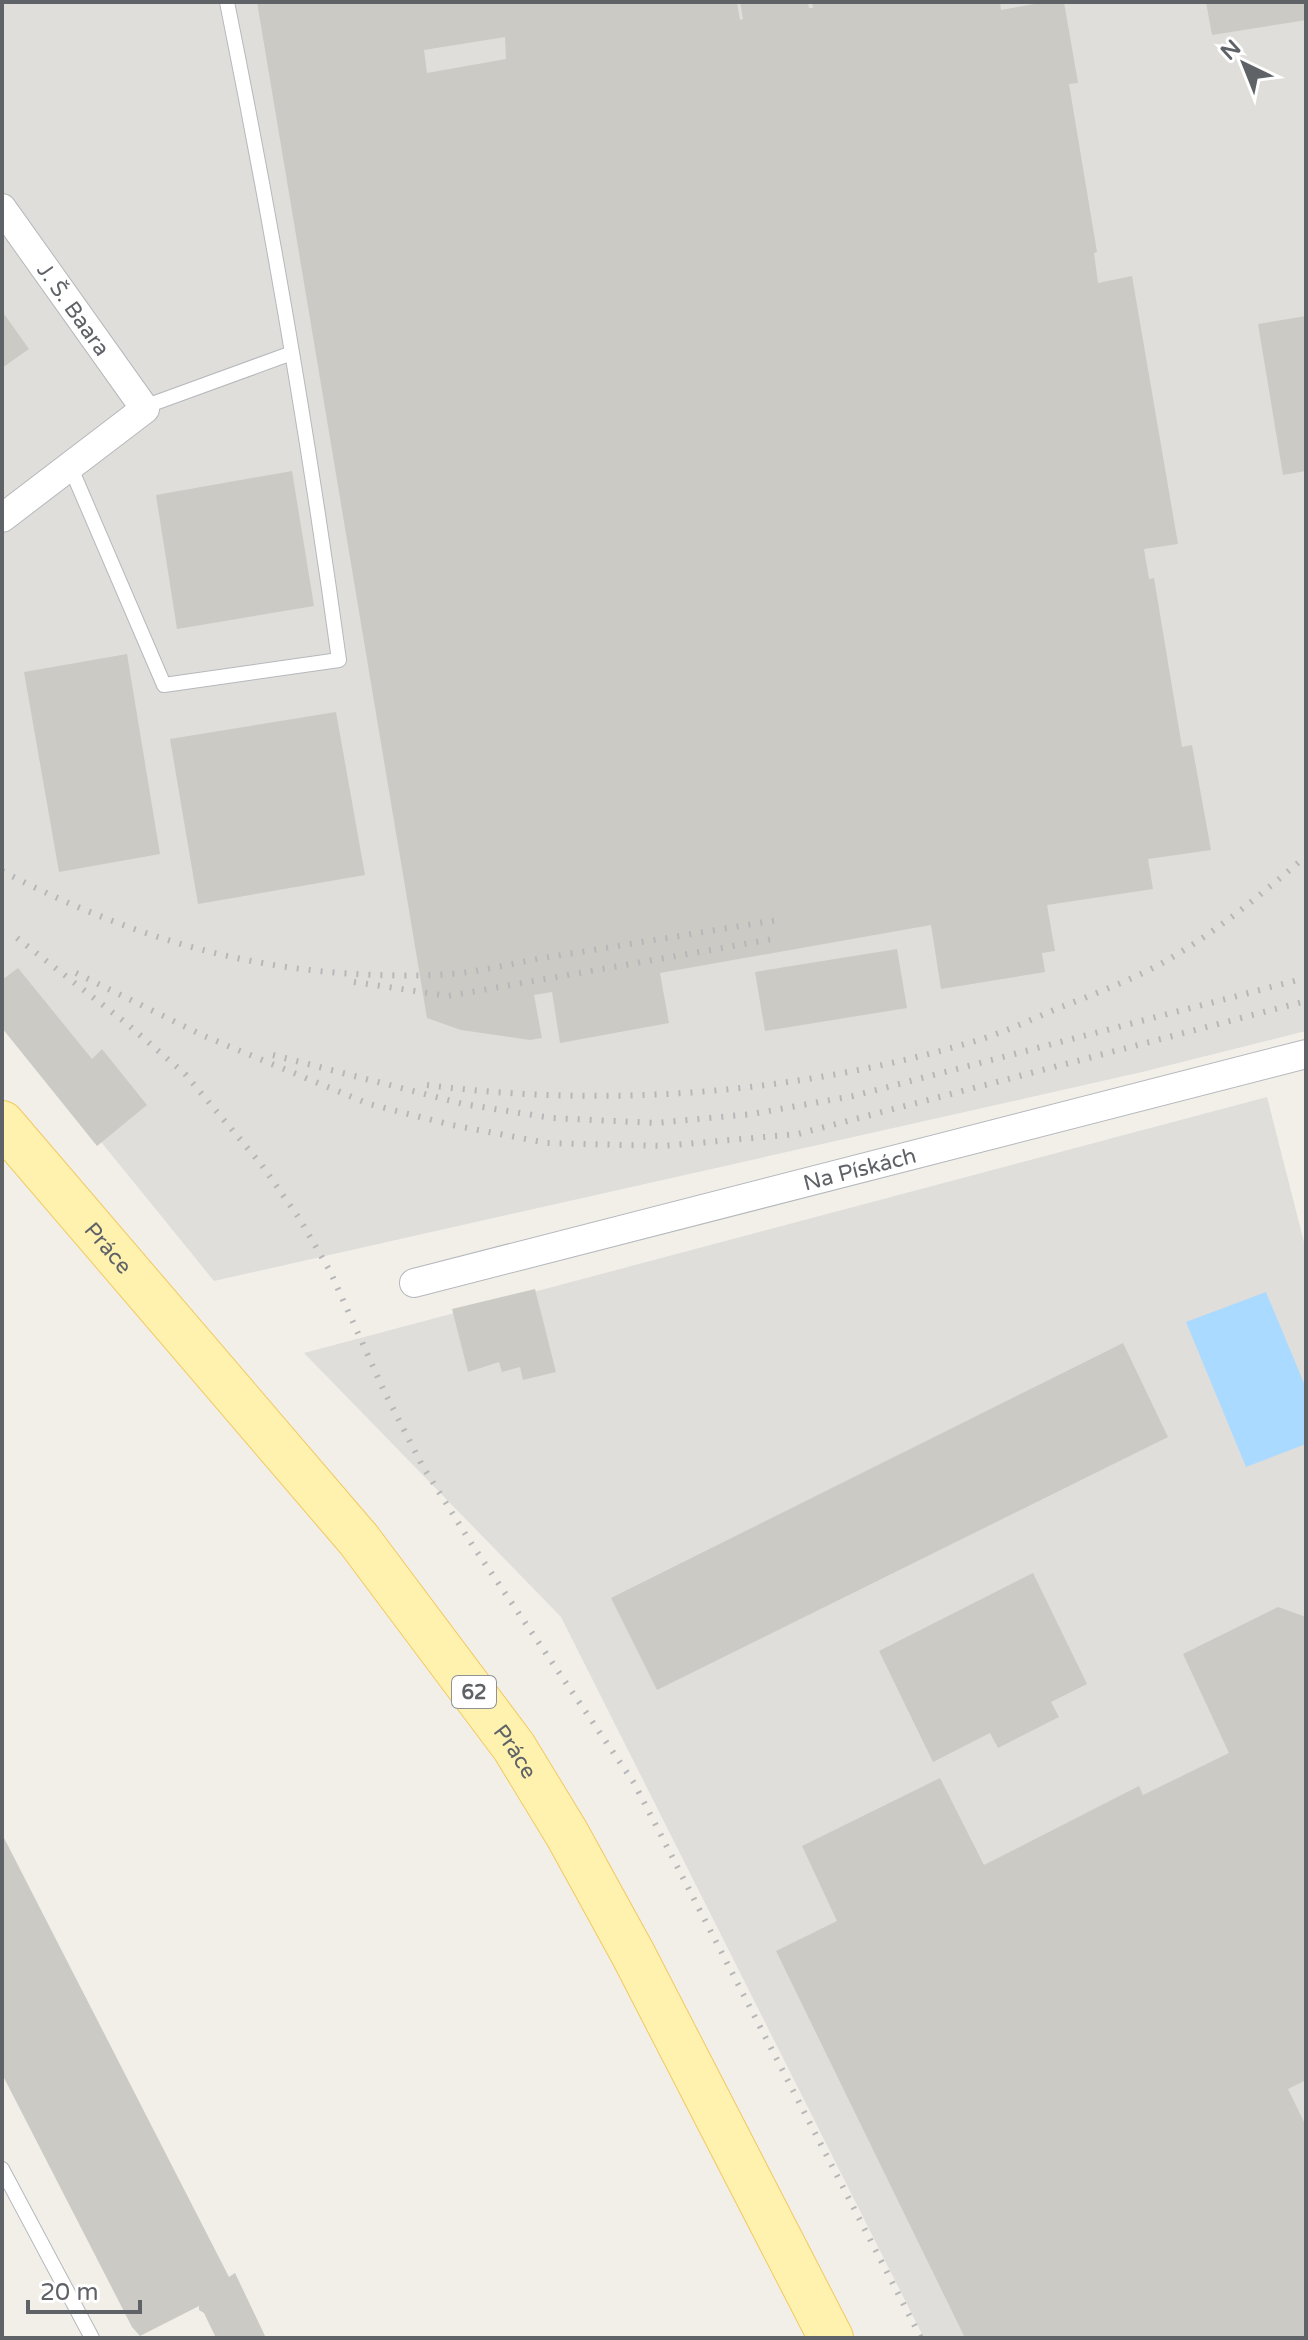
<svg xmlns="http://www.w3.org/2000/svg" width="1308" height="2340" viewBox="0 0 1308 2340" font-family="'Varela Round',sans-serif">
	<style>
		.industrial { fill: #e0deda }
		.water { fill: #aadaff }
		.building { fill: #cccac5; fill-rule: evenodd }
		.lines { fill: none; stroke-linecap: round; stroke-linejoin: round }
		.service-casing { stroke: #b5b8bc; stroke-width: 16 }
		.minor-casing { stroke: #b5b8bc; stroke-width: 30 }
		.primary-casing { stroke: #f2c960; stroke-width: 46 }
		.service { stroke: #fff; stroke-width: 14 }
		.minor { stroke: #fff; stroke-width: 28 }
		.primary { stroke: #fff2af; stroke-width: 44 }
		.rail { stroke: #b6b7b8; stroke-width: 6; stroke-dasharray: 2 10; stroke-linecap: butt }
		.labels { text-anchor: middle; stroke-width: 6; stroke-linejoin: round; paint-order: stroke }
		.shield { fill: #fff; stroke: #8f9295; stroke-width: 2 }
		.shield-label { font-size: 20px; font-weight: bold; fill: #5f6368 }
		.street-label { font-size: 22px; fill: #5f6368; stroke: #fff }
	</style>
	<rect width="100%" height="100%" fill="#f1efe8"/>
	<path class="industrial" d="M2 2H1306V1031L1142 1072 214 1281 2 1020Z
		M1267 1097 1306 1250V2338H924L561 1617 304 1353Z"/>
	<path class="water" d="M1266 1292 1306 1388V1444L1246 1467 1186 1322Z"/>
	<path class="building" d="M257 2H737L740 20 743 19 740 2H808L809 8H813L812 2H1000L1001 10 1046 2H1064L1078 83 1069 84 1097 252 1094 253 1098 283 1132 276 1178 544 1144 549 1149 579 1154 578 1182 747 1192 745 1211 850 1148 859 1153 889 1047 905 1055 951 1042 953 1045 972 941 989 931 925 660 973 669 1023 560 1043 552 992 534 995 542 1038 530 1040 461 1030 427 1018ZM505 37 506 59 427 73 424 50Z
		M1206 2H1306V20L1212 35Z
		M2 311 29 349 2 368Z
		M1306 316V471L1283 475 1258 324Z
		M292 471 314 606 177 629 156 495Z
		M127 654 160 854 59 872 24 672Z
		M336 712 365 875 198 904 170 739Z
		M897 949 907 1008 765 1031 755 972Z
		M18 968 92 1059 102 1049 147 1105 97 1146 2 1028V980Z
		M535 1289 556 1372 523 1380 520 1367 502 1372 499 1362 468 1372 452 1309Z
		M1123 1343 1168 1437 657 1690 611 1598Z
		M1033 1573 1087 1684 1051 1702 1059 1717 998 1748 990 1733 933 1762 879 1651Z
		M1278 1607 1306 1617V2080L1288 2089 1306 2126V2338H965L776 1951 837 1921 802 1846 940 1778 984 1865 1139 1786 1143 1795 1229 1753 1183 1654Z
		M2 1834 229 2277 235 2273 266 2338H216L204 2313 199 2310V2306L140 2336 132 2327 2 2074Z"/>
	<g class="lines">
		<g class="service-casing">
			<path id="service" d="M152 404 292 353
				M70 466 164 685 339 660C309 440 271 220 227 2
				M2 2169 92 2338"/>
		</g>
		<g class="minor-casing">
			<g id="minor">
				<path id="s1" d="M2 208 145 409 2 518"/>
				<path id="s2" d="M414 1283 1306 1054"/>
			</g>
		</g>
		<g class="primary-casing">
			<g id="primary">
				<path id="s3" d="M2 1123 359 1540 514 1747 567 1834 633 1954 831 2338"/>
			</g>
		</g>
		<use href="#service" class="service"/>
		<use href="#minor" class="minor"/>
		<use href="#primary" class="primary"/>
		<path class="rail" d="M2 871C143 944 276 980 435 975 473 974 512 963 549 957 625 945 702 932 778 920
			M17 938 126 1023 185 1074 261 1164 299 1218 330 1271 384 1391 422 1465 471 1543 634 1783 921 2338
			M76 973 204 1036 369 1104 452 1125 547 1143 663 1146 798 1134 1306 1001
			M354 982 448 996 779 938
			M273 1055 463 1104 552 1118 656 1123 752 1114 853 1096 1306 978
			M427 1085C612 1109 804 1093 982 1039 1009 1030 1035 1018 1061 1007 1097 993 1137 978 1171 958 1220 929 1263 893 1306 856"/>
	</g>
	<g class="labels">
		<rect class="shield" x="452" y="1676" width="44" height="32" rx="6"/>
		<g class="shield-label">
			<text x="474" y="1699">62</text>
		</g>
		<g class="street-label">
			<text dy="8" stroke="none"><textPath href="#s1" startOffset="124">J. Š. Baara</textPath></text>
			<text dy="8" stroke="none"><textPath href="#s2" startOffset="460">Na Pískách</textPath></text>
			<text dy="8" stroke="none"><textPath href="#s3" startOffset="164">Práce</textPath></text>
			<text dy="8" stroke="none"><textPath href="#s3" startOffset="812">Práce</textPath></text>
		</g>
	</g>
	<rect width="1308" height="2340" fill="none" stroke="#5f6368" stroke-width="8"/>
	<g transform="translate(1244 64) rotate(317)" stroke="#ffffff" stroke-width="6" paint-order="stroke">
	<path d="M0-6L14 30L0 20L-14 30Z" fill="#5f6368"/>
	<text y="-12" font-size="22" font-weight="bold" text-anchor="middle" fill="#5f6368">N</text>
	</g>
	<path d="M28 2300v12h112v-12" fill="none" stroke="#5f6368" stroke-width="4"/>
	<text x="40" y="2300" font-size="24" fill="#5f6368" stroke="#ffffff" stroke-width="6" paint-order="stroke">20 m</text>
</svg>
